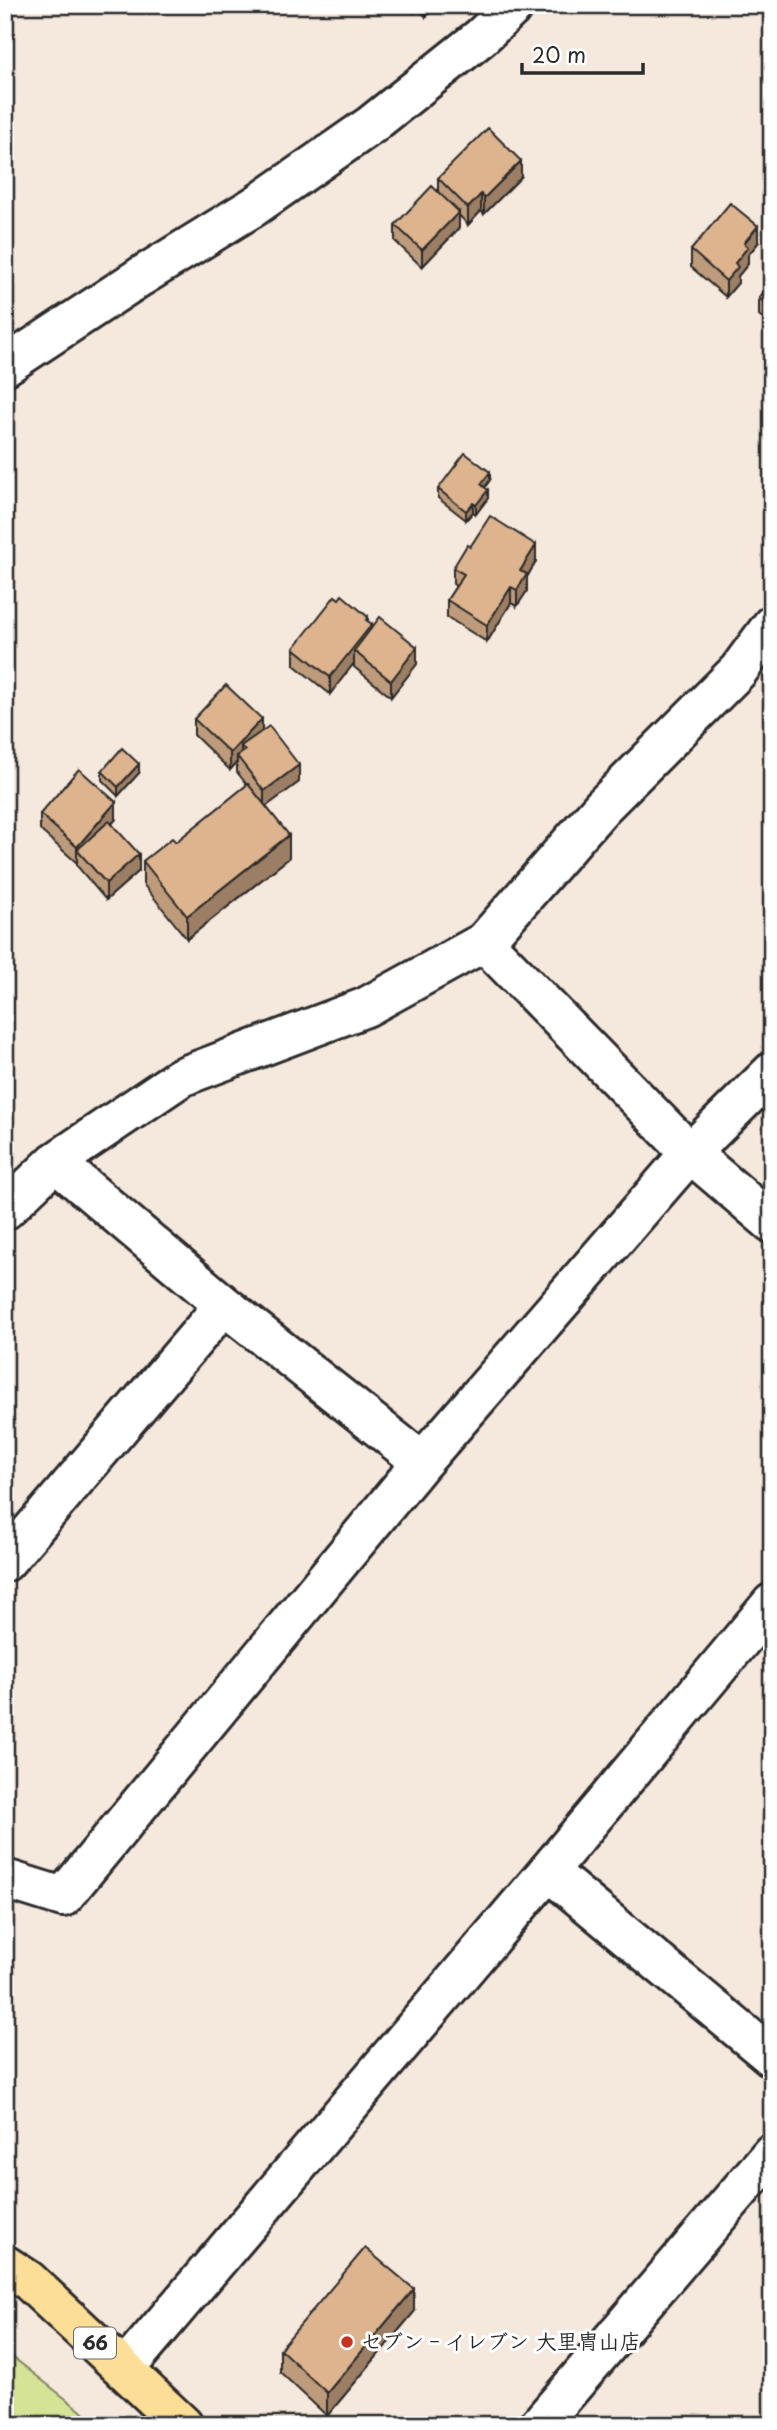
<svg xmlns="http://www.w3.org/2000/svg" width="777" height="2430" viewBox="0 0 777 2430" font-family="'Playpen Sans','Klee One',sans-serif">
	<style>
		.green { fill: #d4e396; stroke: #808760; stroke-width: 2 }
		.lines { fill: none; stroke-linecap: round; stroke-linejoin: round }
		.street-casing { stroke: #2b2b2b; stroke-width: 44 }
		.secondary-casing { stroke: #2b2b2b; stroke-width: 44 }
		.primary-casing { stroke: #2b2b2b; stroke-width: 44 }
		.street { stroke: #fff; stroke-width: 38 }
		.secondary { stroke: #fff; stroke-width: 38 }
		.primary { stroke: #fdde96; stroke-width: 38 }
		.wall { fill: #be9b7a; stroke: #2b2b2b; stroke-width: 2 }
		.shaded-wall { fill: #9b7e63; stroke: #2b2b2b; stroke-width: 2 }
		.building { fill: #ddb48e; stroke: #2b2b2b; stroke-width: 2 }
		.poi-dot { fill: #c8321e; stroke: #fff; stroke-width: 2.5 }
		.labels { text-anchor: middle; stroke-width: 6; stroke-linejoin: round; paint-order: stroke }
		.shield { fill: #fff; stroke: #6b6b6b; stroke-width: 2 }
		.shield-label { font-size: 19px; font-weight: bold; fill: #2b2b2b }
		.poi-label { font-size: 21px; font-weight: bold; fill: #2b2b2b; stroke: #fff; text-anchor: start }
	</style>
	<rect width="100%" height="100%" fill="#f5e8dd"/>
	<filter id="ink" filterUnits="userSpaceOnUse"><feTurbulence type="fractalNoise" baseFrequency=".0143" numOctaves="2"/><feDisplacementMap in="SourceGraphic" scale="14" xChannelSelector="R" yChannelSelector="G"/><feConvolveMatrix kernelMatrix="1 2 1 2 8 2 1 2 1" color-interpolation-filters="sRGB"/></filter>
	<g filter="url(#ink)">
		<path class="green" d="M5 2351 99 2425H5Z"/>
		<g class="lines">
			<g class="street-casing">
				<path id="street" d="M484 942 690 1153 772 1223
					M55 1162 224 1305 422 1462
					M5 1210 55 1162 181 1077 366 1007 484 942 602 807 738 671 772 625
					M5 1562 224 1305
					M548 1871 772 2057
					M5 1879 63 1897 422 1462 690 1153 772 1072
					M539 2425 772 2153"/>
			</g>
			<g class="secondary-casing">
				<path id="secondary" d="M5 366 140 277 255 206 371 125 481 37 515 5
					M124 2370 548 1871 772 1603"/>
			</g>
			<g class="primary-casing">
				<path id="primary" d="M5 2265 28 2280 183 2425"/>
			</g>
			<use href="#street" class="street"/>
			<use href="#secondary" class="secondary"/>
			<use href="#primary" class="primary"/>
		</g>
		<path class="wall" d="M407 5H437L426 17 418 8 414 12Z
			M772 165V179L769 177V168Z
			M521 177 484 214 481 211 468 225 459 215V228L422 267 395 241V225L438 192V178Z
			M758 243 748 255V264L738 276V283L726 297 691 267V250Z
			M772 282V326L759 315V298Z
			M490 480 485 487 488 498 476 514 473 512 466 520 438 498V489Z
			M470 547 536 561 527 577V591L517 606 511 603 487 642 447 617V600L456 586 453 584V568Z
			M368 622 372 629 417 664 391 697 354 667V663L330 694 294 665V648Z
			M194 719 262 731 299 782 266 806 289 858 187 939 143 884V861L176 842 247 785 237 772V762L230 770 194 735Z
			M102 771 139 773 118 796 102 780Z
			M40 814 116 819 112 824 139 871 106 900 77 866V863L40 830Z
			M414 2312 327 2416 280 2372V2349Z"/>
		<path class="shaded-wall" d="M414 5H418V8L414 12Z
			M426 5H437L426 17Z
			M521 161V177L484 214V198Z
			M481 194V211L468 225V208Z
			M459 212V228L422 267V250Z
			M758 226V243L748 255V264L738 276V283L726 297V281L744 243Z
			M490 472V480L481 492V484Z
			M488 490V498L476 514V505Z
			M473 503V512L466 520V511Z
			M536 545V561L527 577V591L517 606V590L520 571Z
			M511 587V603L487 642V625Z
			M368 617V628L372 624V641L354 651V663L330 694V677Z
			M417 647V664L391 697V681Z
			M262 719V736L245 751 241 746V758L237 756V762L230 770V753Z
			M139 764V773L118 796V787Z
			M299 765V782L264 808V791Z
			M116 802V819L83 856 77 850V863V847Z
			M289 835V858L187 939V916Z
			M139 854V871L106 900V883Z
			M414 2289V2312L327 2416V2393Z"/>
		<path class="building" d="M488 128 521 161 484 198 481 194 468 208 438 178Z
			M432 186 459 212 422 250 395 225Z
			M730 203 758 226 744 243 748 247 735 263 738 267 726 281 691 250Z
			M772 282V309L759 298Z
			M465 453 490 472 481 484 488 490 476 505 473 503 466 511 438 489Z
			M490 516 536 545 520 571 527 574 517 590 511 587 487 625 447 600 464 574 453 568 467 545 470 547Z
			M342 595 368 617 366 620 372 624 330 677 294 648 335 596 339 599Z
			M380 617 417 647 391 681 354 651Z
			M226 685 262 719 230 753 194 719Z
			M269 726 299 765 264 791 237 756 245 751 241 746Z
			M122 748 139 764 118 787 102 771Z
			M79 769 116 802 77 847 40 814Z
			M248 784 289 835 187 916 143 861 172 838 176 842Z
			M109 821 139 854 106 883 77 850Z
			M365 2248 414 2289 327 2393 280 2349Z"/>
	</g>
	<circle class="poi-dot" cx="347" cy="2342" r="7"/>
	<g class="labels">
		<rect class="shield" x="74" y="2327.5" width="42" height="31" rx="5"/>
		<g class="shield-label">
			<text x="95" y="2350">66</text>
		</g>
		<g class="poi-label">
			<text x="361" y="2349">セブン‐イレブン 大里冑山店</text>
		</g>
	</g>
	<rect width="777" height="2430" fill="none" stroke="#fff" stroke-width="28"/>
	<rect x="14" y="14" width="749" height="2402" fill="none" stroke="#2b2b2b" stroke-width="2.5" filter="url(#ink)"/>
	<path d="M522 63v10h121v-10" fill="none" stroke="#2b2b2b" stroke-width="3.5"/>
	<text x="532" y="63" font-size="21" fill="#2b2b2b" stroke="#ffffff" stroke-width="5" paint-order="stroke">20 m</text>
</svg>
